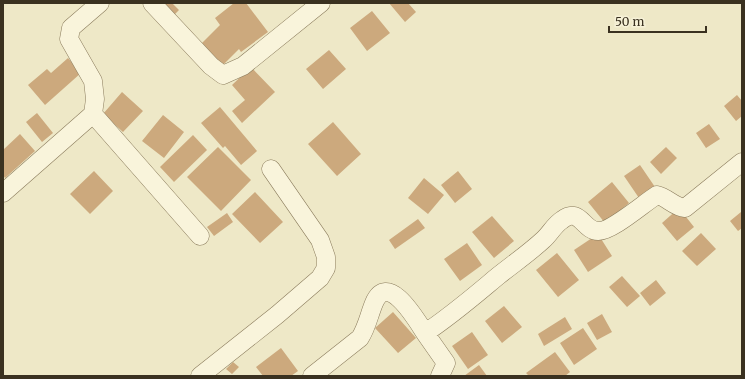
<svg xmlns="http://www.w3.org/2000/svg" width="745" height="379" viewBox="0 0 745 379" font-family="Merriweather,serif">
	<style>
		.building { fill: #cca97d }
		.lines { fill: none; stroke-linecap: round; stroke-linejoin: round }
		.minor-casing { stroke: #8a7b5c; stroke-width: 19 }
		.minor { stroke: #f9f4db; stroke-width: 18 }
	</style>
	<rect width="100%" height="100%" fill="#eee8c7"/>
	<path class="building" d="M155 3H172L179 10 170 19Z
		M234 3H246L268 32 241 52 239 49 220 68 198 47 220 25 215 18Z
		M389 3H408L416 12 405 22Z
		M372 11 390 33 367 51 350 28Z
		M329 50 346 69 323 89 306 69Z
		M68 58 81 73 45 105 28 85 47 69 51 73Z
		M251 67 275 92 242 123 232 111 245 100 232 85Z
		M122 92 143 111 123 132 103 114Z
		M737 95 742 101V116L736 121 724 106Z
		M220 107 257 151 241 165 225 146 223 148 201 123Z
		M37 113 53 133 42 142 26 122Z
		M163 115 184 132 164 158 142 141Z
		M333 122 361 154 337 176 308 144Z
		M709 124 720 139 706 148 696 133Z
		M20 134 35 151 5 178 3 175V150Z
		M193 135 207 150 174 182 160 167Z
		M218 147 251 180 221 211 187 177Z
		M666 147 677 158 661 174 650 162Z
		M640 165 655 187 639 198 624 176Z
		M94 171 113 191 90 214 70 194Z
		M458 171 472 189 455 203 441 185Z
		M424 178 444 195 428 214 408 198Z
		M612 182 629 203 605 223 588 202Z
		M255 192 283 222 260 243 232 214Z
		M679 208 694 227 677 241 662 223Z
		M741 212 742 228 738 231 730 221Z
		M227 213 233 222 214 236 207 227Z
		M492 216 514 241 494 258 472 232Z
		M418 219 425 228 395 249 389 240Z
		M701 233 716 249 697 266 682 251Z
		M598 234 612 256 588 272 574 250Z
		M467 243 482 265 460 281 444 259Z
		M557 253 579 280 558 297 536 270Z
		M622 276 640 296 627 307 609 287Z
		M656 280 666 293 650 306 640 293Z
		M504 306 522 327 502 343 485 321Z
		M393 312 416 338 398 353 375 328Z
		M602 314 612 332 597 340 587 323Z
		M565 317 572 329 544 346 538 334Z
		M583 328 597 349 574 365 560 343Z
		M472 332 488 355 468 369 452 346Z
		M281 348 298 371 291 376H263L256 367Z
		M555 352 570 372 565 376H529L526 373Z
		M233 362 239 367 232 374 226 369Z
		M479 365 487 376H464Z"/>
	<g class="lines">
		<g class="minor-casing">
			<path id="minor" d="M152 3 211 66 223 75 243 66 321 3
				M93 114 200 236
				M3 193 93 114 95 99 93 81 69 39 71 28 100 3
				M425 333 446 363 440 376
				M200 376 277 315 320 278 326 268V257L320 240 271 169
				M312 376 360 338C367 327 369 315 374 303 388 270 417 321 425 333 451 316 474 296 498 276 513 264 529 253 543 240 550 234 554 225 562 220 580 206 583 231 598 231 611 232 644 203 657 195 667 197 674 207 685 208L742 162"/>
		</g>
		<use href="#minor" class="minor"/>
	</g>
	<rect width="745" height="379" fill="none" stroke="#3a3120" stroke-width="8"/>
	<path d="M609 26v6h97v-6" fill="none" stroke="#3a3120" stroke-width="2"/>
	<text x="615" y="26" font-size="12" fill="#3a3120" stroke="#f6f1d7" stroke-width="3" paint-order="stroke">50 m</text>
</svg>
